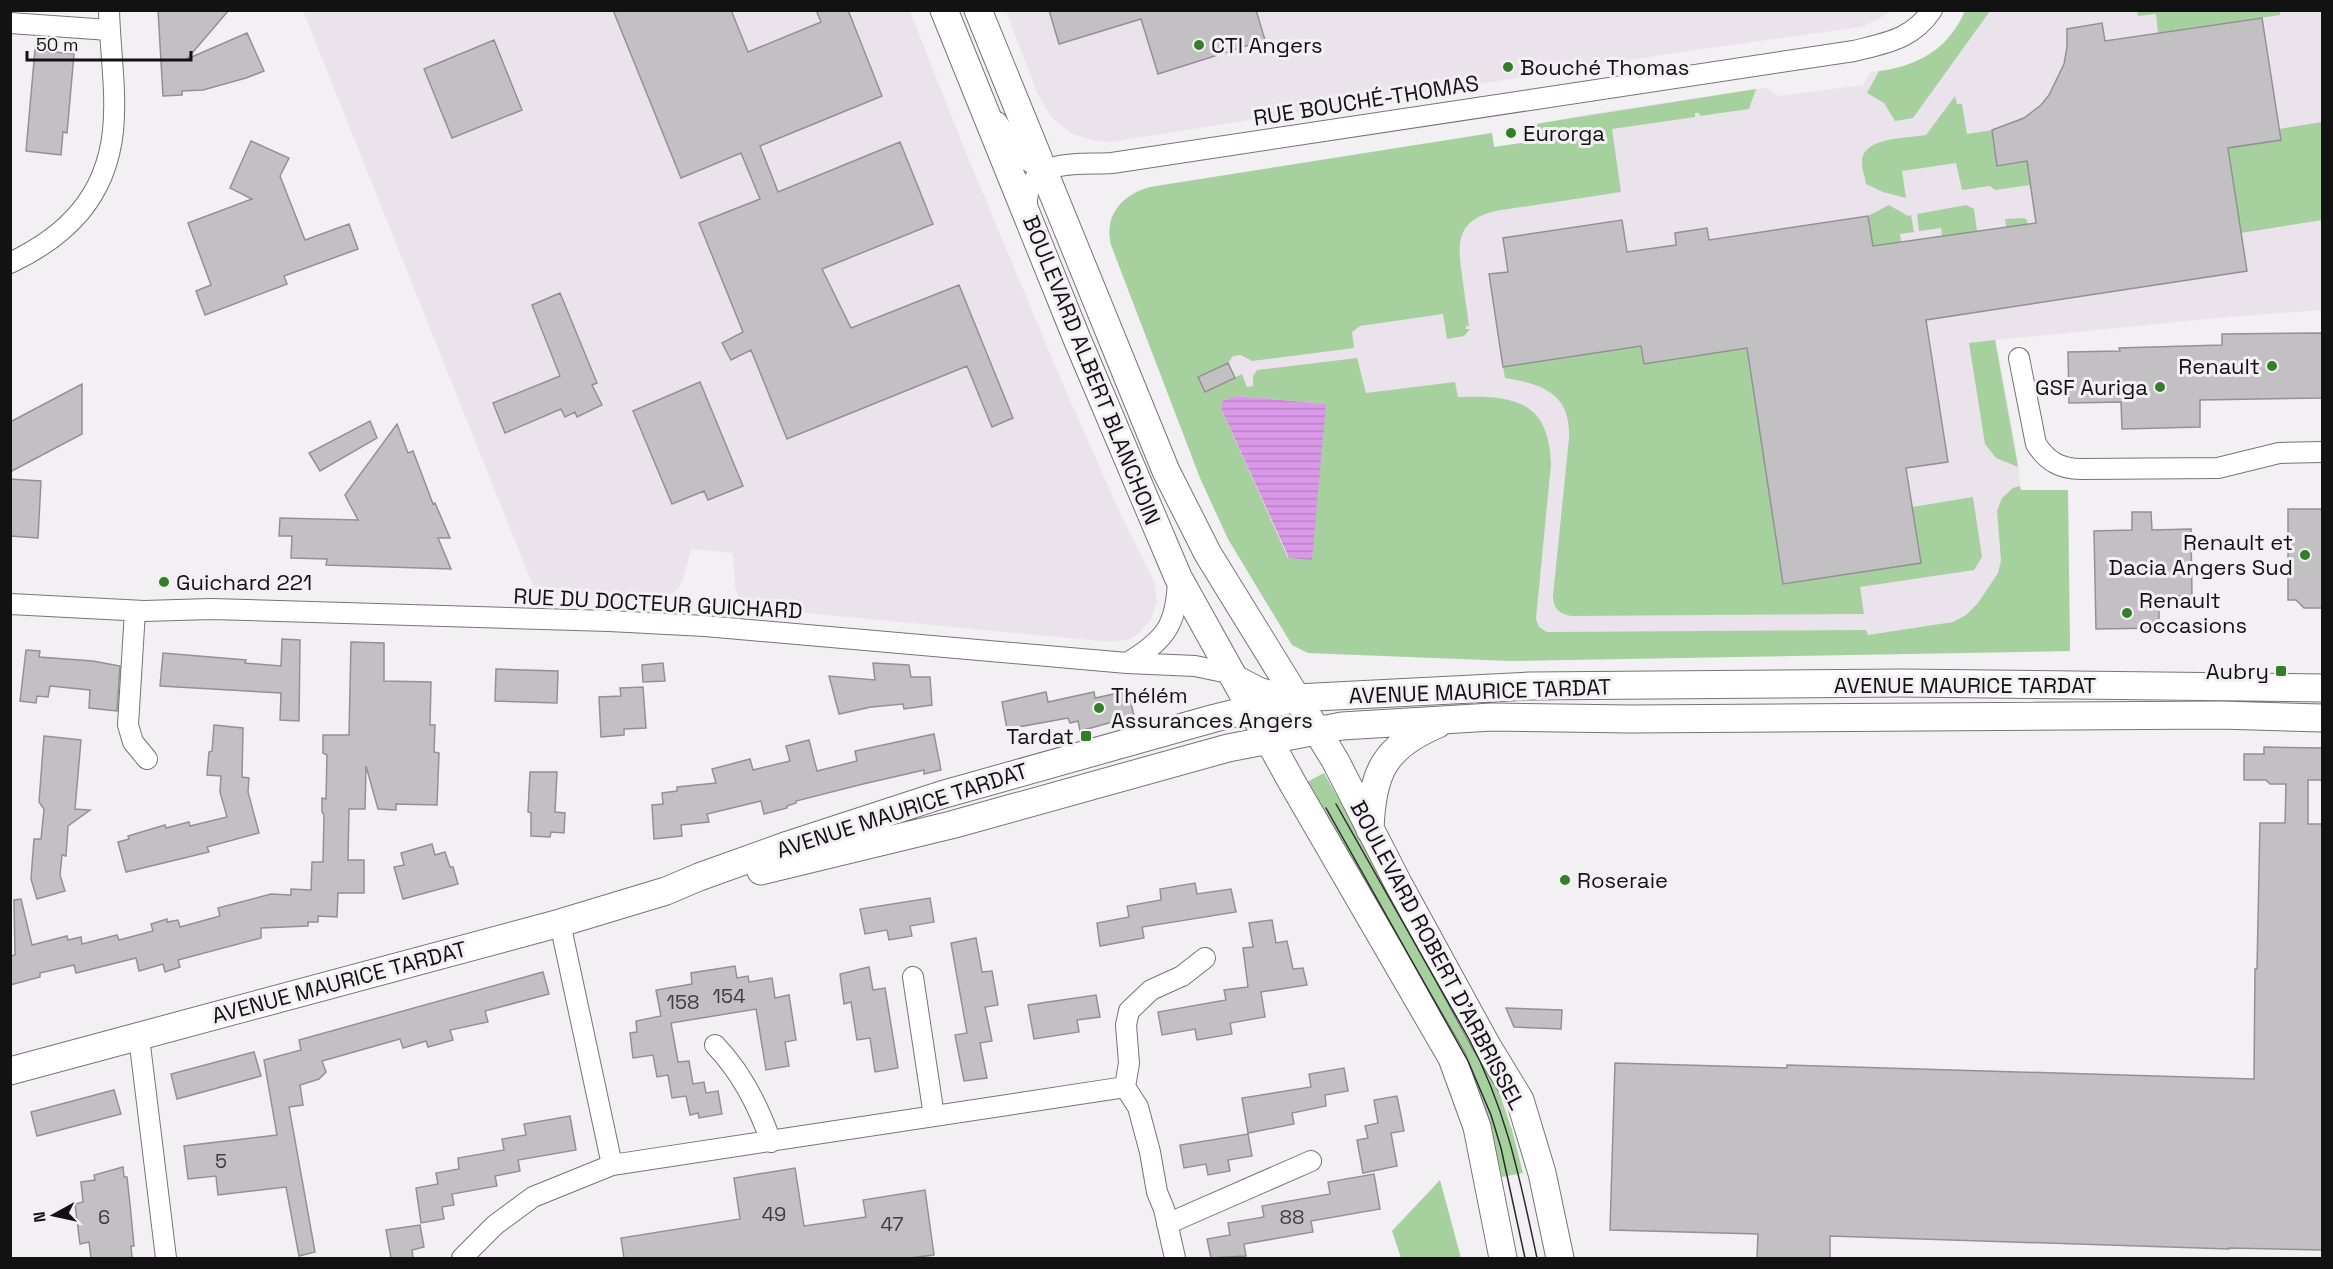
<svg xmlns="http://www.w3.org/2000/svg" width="2333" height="1269" viewBox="0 0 2333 1269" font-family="'Space Grotesk',sans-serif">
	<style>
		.built { fill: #ebe3ec }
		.grass { fill: #a6d19f; fill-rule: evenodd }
		.water { fill: url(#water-rules) }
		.building { fill: #c2c0c2; stroke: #939193; stroke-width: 1.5 }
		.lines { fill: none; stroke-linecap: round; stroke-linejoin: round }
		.street-casing { stroke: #767476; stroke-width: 22 }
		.secondary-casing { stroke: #767476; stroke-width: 29 }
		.street { stroke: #fff; stroke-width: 20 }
		.secondary { stroke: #fff; stroke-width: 27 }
		.tram { stroke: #2d2c2d; stroke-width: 1.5 }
		.poi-dot { fill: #337f28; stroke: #f2f0f3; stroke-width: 2 }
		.labels { text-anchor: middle; stroke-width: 6; stroke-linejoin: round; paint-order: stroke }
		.number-label { font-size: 20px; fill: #3f3e3f }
		.poi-label { font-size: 22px; fill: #131213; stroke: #f2f0f3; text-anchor: start }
		.street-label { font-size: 22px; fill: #131213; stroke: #f2f0f3 }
	</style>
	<defs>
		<pattern id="water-rules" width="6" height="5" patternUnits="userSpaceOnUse" patternTransform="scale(1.5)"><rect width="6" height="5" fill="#da99e8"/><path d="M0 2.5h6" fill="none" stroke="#ba83c6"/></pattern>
	</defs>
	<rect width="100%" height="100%" fill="#f2f0f3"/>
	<path class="built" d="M303 11H910L962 143 1056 368 1121 515 1154 581 1157 601 1151 620 1138 634 1130 639 1111 642 744 607 735 588 733 553 691 549 683 580 678 589 663 600 655 602 545 595 541 593 532 583Z
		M1006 11H1892L1875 21 1861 27 1675 53 1111 142 1097 141 1072 134 1051 117 1037 93Z
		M1965 11H2322V310L2217 318 1996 340 2016 449 2021 490H2068L2070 651 1511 661 1308 653 1292 645 1228 539 1200 478 1111 245 1109 235 1111 217 1121 202 1136 191 1150 187 1492 133 1494 147 1527 142 1525 127 1583 115 1756 89 1767 88 1778 96 1863 85 1871 72 1895 69 1927 57 1941 47 1952 35Z"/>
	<path class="grass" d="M1965 11H1990L1913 118 1895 121 1884 103 1867 93 1879 71C1919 66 1949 48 1965 11Z
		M2280 11V15L2158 33 2156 14 2138 16 2137 11Z
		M1756 89 1749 109 1700 116 1699 113H1695V117L1612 129 1621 192 1495 211C1457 221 1457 241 1462 275 1464 292 1467 309 1469 326H1466V329H1470L1464 336 1447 339 1443 314 1360 326 1352 332 1354 348 1252 361 1241 355 1233 356 1228 363 1198 377 1205 392 1242 374 1247 387 1253 386V376L1257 370 1357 358 1366 393 1455 382 1458 397C1513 395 1549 400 1551 464L1536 619 1539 627 1547 632 1866 630 1868 635 1953 622 1966 615 1978 603 1998 573 2001 560 1997 511 2002 498 2013 488 2020 486 2021 490H2068L2070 651 1511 661 1308 653 1292 645 1228 539 1200 478 1111 245C1104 215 1122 195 1150 187L1492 133 1494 147 1527 142 1525 127 1541 123ZM1238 396 1326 404 1288 558 1221 408 1223 400Z
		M1955 96 1957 104H1962L1967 134 1992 130 2027 161 2030 185 1995 190 1990 186 1962 190 1956 163 1902 171 1906 198 1883 192 1866 184C1865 177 1861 167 1862 160 1864 137 1909 138 1926 135Z
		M2322 122V220L2241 233 2228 148 2280 140 2279 129Z
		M1889 205 1908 216 1911 215 1914 232 1900 234 1905 269 1946 263 1941 228 1919 231 1917 214 1966 205 1974 209 1977 231 2010 253 2005 219 2024 218 2027 220 2032 253 1878 283 1868 216Z
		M1995 340 2018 467 1996 458 1985 444 1969 343Z
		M1641 346 1644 364 1747 348 1783 584 1920 563 1912 507 1973 497 1982 557 1974 570 1860 587 1864 614 1571 616C1559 614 1553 608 1553 596L1569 438C1571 393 1542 384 1505 378L1503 367Z
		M1324 773 1456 1004 1498 1089 1512 1130 1523 1173 1502 1177 1490 1128 1305 783Z
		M1440 1180 1461 1258H1401L1392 1231Z"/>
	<path class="water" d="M1238 396 1326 404 1312 560 1289 558 1221 408 1223 400Z"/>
	<path class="building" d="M158 10H229L187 59 247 33 264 71 246 78 203 90 182 91V95L163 96Z
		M613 10H731L748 52 821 22 816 10H848L882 96 760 146 778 192 900 142 933 224 822 269 851 328 959 285 1013 418 992 427 967 366 787 439 751 350 731 360 722 343 743 332 699 223 760 199 741 153 681 178Z
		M1049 10H1256L1265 40 1158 74 1141 19 1059 44Z
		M2262 18 2281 140 2228 148 2247 271 1926 320 1948 462 1906 468 1921 563 1783 584 1747 348 1644 364 1641 346 1503 367 1489 274 1508 272 1503 238 1622 220 1627 252 1676 245 1675 233 1707 228 1709 240 1868 216 1873 246 2036 223 2027 161 1997 166 1992 130 2024 118 2041 105 2049 95 2064 64 2067 47V29L2102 23 2105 41Z
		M494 40 522 110 452 138 424 69Z
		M35 50 74 54 67 133 63 132 61 155 26 151Z
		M251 141 289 158 280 176 305 240 349 224 358 249 284 276 287 284 205 315 196 291 211 285 188 223 252 199 230 188Z
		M560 293 597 383 592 385 602 405 577 417 575 412 565 417 561 409 505 433 493 403 560 376 532 305Z
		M2322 333V398L2200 400V427L2122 429 2121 402 2069 403 2068 352 2120 351 2119 348 2222 345V334Z
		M1228 363 1235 378 1205 392 1198 377Z
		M700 382 743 486 708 500 704 491 672 504 633 411Z
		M82 384V434L10 472V422Z
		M370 421 377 438 320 471 309 453Z
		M397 424 408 453 413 451 433 504 435 503 450 538H438L451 569 326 565 327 559 291 558 292 536H279L280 518 358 520 345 495Z
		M10 479 41 481 38 538 10 536Z
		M2288 509H2322V608H2304L2296 600H2288Z
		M2132 512H2151L2152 530 2191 529 2192 596H2159V628L2096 629 2094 531 2132 530Z
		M282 639 300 640 299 721 280 720 281 693 160 686 163 653 246 660 245 663 281 666Z
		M351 642 384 643V681L431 682 430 725H435L434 752 439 753 437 805 396 804V810L378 809 366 766 365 809H349L348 860H364V893H338L337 917 318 916V922H308V926L261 928V938L178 960 180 967 165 972 163 964 139 971 136 958 76 973 74 965 40 973V977L10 985V956L15 955 14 900 21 899 32 945 67 936 68 940 81 937 82 944 117 935 119 940 153 931 151 924 167 919V922L178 920 180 927 220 916 218 908 271 894 291 895V889L311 890 312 862H323L324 815 322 812V798L326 799 327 755 323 753V735H349Z
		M26 650 40 651 39 657 93 661 120 666 117 711 89 708 90 690 50 686 48 697 37 696 36 703 20 701Z
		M663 663 665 681 643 682 642 665Z
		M873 663 909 665 911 677H930L932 705 904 709 903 704 871 707 839 714 829 676 875 680Z
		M496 669 558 671 557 703 495 701Z
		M643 687 646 728 624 729V735L601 737 599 697 621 696 620 688Z
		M1128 691 1134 716 1080 731 1078 721 1070 723 1068 718 1007 729 1002 702 1046 692 1048 702 1094 692 1095 698Z
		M214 725 243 728 242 777 249 778 248 792 259 833 207 847 209 852 126 872 118 842 129 839 128 836 165 825 166 828 189 822 190 826 227 817 220 792 221 776 207 775 209 752 212 751Z
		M934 734 941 770 924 774V770L863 784 796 801V803L787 806V808L764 814 761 801 707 814 709 822 681 825 682 836 654 839 652 805 663 804 662 793 677 791V787L716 783 712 769 750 759 753 770 790 761 786 746 809 740 817 771 857 761 855 751Z
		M44 736 81 740 75 809 90 810 68 826 66 856 62 855 60 875 65 891 37 899 31 879 34 839H41L44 809 39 802Z
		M2264 747 2322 748V780H2308V824H2322V1250L2229 1248V1249L1830 1236V1258H1757L1758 1234 1610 1230 1615 1063 1787 1068V1065L2254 1079 2255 969H2257L2260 823H2285L2286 784H2270L2266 780H2244V754H2264Z
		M530 772H557L555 812 565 813 564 833 551 832 550 837 531 836V813L528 812Z
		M432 844 435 855 445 852 450 867H453L458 884 403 899 394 867 404 865 401 853Z
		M1195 883 1197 894 1231 889 1236 912 1142 927 1144 938 1100 946 1097 923 1129 917 1127 906 1161 900 1160 889Z
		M930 898 934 922 910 926 912 936 889 940 887 930 865 934 860 909Z
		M1272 920 1276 943 1287 941 1293 969 1303 968 1307 985 1261 992 1265 1017 1230 1023 1232 1034 1197 1040 1195 1029 1162 1035 1158 1012 1226 1000 1224 990 1248 987 1243 948 1253 947 1249 923Z
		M976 938 982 972 992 971 998 1005 985 1007 992 1041 980 1043 987 1078 964 1081 955 1035 967 1033 951 943Z
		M735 966 737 978 748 976 749 982 772 978 775 998 789 995 796 1040 785 1042 789 1066 766 1070 756 1009 671 1023 678 1062 689 1061 693 1084 704 1082 706 1093 718 1091 722 1114 699 1118 698 1113 690 1115 686 1096 672 1098 668 1075 657 1077 653 1055 633 1058 630 1033 637 1032 636 1021 661 1016 656 990 692 984 691 973Z
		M869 967 873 990 885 988 898 1068 875 1072 870 1038 857 1040 851 1002 844 1004 840 974Z
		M543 972 549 994 485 1011 488 1022 450 1030 453 1040 428 1047 426 1041 403 1048 400 1039 322 1061 326 1072 319 1079 300 1085 303 1105 289 1107 315 1252 299 1256 286 1187 218 1195 216 1176 188 1179 184 1146 277 1135 264 1060 301 1050 299 1040Z
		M1096 995 1100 1017 1077 1020 1079 1032 1034 1039 1028 1005Z
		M1506 1008 1562 1010 1561 1029 1514 1027Z
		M254 1052 261 1076 177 1099 171 1074Z
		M1344 1068 1348 1091 1325 1095 1326 1106 1292 1113 1294 1124 1248 1133 1242 1098 1311 1087 1309 1074Z
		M114 1090 121 1114 37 1136 31 1112Z
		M1397 1096 1404 1131 1391 1133 1397 1166 1363 1173 1357 1140 1368 1138 1365 1126 1378 1123 1374 1100Z
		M570 1116 576 1150 518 1160 520 1171 495 1176 497 1186 452 1194 454 1205 442 1207 444 1219 421 1223 416 1188 438 1184 436 1173 459 1169 458 1158 504 1150 502 1139 526 1135 524 1124Z
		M1248 1134 1252 1156 1228 1160 1230 1171 1208 1175 1206 1164 1184 1168 1180 1145Z
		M123 1167 124 1177H127L130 1204 134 1246H131L132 1258H91L89 1242 80 1244 75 1204 83 1202 81 1182 95 1180 94 1175Z
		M795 1168 804 1226 866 1217 863 1200 925 1190 934 1255 910 1258H624L621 1238 740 1219 734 1178Z
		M1374 1174 1380 1209 1311 1221 1313 1232 1244 1244 1246 1256 1211 1258 1207 1239 1230 1235 1228 1223 1264 1217 1262 1206 1330 1194 1328 1182Z
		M420 1225 424 1247 412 1250 413 1258H391L386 1230Z"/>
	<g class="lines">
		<g class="street-casing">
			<path id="street" d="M10 23 109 30
				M997 122 1021 156 1044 171
				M1026 210C1027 203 1027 193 1030 187 1041 158 1087 165 1112 163L1854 51C1886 43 1913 39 1932 10
				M10 263C67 236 106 197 113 131 117 92 110 50 109 10
				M2019 358 2036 444C2047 461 2060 469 2081 469L2218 468 2279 453 2322 452
				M10 604 144 611 211 609 609 621 705 626 1127 663 1195 666 1233 674 1260 688 1293 697
				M135 611 128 725 133 742 147 759
				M1127 663C1167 639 1177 624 1178 577
				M560 923 612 1165 1125 1087 1138 1107 1150 1152 1157 1192 1164 1209 1175 1258
				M913 977 934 1116
				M139 1037 166 1258
				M715 1045C741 1072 759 1107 771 1142
				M1125 1087 1129 1063 1126 1025 1129 1011 1151 990 1182 976 1205 958
				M1167 1224 1311 1161
				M462 1258 495 1225 533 1197 612 1165"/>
		</g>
		<g class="secondary-casing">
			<path id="secondary" d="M944 10 1077 339 1178 577 1293 784 1452 1058 1477 1127 1503 1258
				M978 10 1166 471 1208 554 1335 760 1399 885 1486 1044 1520 1100 1542 1173 1560 1258
				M1370 830C1372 772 1384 747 1438 724
				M761 871 951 825 1228 748 1342 726 1492 717 1631 719 2219 715 2322 718
				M10 1071 560 923 666 891 699 877 788 845 941 795 1215 718 1296 698 1530 686 1902 683 2322 688"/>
		</g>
		<use href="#street" class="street"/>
		<use href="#secondary" class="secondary"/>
		<path class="tram" d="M1336 804 1469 1039C1507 1111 1520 1180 1537 1258
			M1326 808 1468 1061 1491 1115 1501 1148 1525 1258"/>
	</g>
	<g class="poi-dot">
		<circle cx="1199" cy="45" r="6"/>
		<circle cx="1508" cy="67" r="6"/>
		<circle cx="1511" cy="133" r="6"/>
		<circle cx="2272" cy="366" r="6"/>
		<circle cx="2160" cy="387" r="6"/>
		<circle cx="2305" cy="555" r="6"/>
		<circle cx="164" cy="582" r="6"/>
		<circle cx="2127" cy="613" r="6"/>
		<rect x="2275" y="665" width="12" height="12" rx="3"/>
		<circle cx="1099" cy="708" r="6"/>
		<rect x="1080" y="730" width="12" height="12" rx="3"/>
		<circle cx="1565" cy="880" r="6"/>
	</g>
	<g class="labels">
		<g class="number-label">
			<text x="729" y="1003">154</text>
			<text x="683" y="1009">158</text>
			<text x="221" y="1168">5</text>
			<text x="774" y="1221">49</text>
			<text x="104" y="1224">6</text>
			<text x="1292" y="1224">88</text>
			<text x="892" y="1231">47</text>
		</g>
		<g class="poi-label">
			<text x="1211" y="53">CTI Angers</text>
			<text x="1520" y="75">Bouché Thomas</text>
			<text x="1523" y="141">Eurorga</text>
			<text x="2260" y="374" text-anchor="end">Renault</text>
			<text x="2148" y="395" text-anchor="end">GSF Auriga</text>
			<text x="2293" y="550" text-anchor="end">Renault et<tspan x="2293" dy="25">Dacia Angers Sud</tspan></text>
			<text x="176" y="590">Guichard 221</text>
			<text x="2139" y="608">Renault<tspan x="2139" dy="25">occasions</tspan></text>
			<text x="2269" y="679" text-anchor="end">Aubry</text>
			<text x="1111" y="703">Thélém<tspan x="1111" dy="25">Assurances Angers</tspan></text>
			<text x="1074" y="744" text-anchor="end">Tardat</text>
			<text x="1577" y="888">Roseraie</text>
		</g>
		<g class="street-label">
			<text transform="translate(1366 100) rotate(-9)" y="8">RUE BOUCHÉ-THOMAS</text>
			<text transform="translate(1092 370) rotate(68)" y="8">BOULEVARD ALBERT BLANCHOIN</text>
			<text transform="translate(658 603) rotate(3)" y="8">RUE DU DOCTEUR GUICHARD</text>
			<text x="1965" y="693">AVENUE MAURICE TARDAT</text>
			<text transform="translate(1480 691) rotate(-2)" y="8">AVENUE MAURICE TARDAT</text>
			<text transform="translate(902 810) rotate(-18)" y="8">AVENUE MAURICE TARDAT</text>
			<text transform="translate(1438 955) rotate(62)" y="8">BOULEVARD ROBERT D'ARBRISSEL</text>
			<text transform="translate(339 982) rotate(-15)" y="8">AVENUE MAURICE TARDAT</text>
		</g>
	</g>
	<rect width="2333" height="1269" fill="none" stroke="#131213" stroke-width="24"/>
	<g transform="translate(54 1215) rotate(262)" stroke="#f2f0f3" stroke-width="4.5" paint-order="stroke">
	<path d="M0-4.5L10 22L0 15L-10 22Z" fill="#131213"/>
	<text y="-9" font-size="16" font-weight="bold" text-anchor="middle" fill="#131213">N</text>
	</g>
	<path d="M27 51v9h164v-9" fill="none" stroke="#131213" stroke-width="3"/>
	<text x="36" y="51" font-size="18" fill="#131213" stroke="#f2f0f3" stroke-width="4.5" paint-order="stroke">50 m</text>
</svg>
